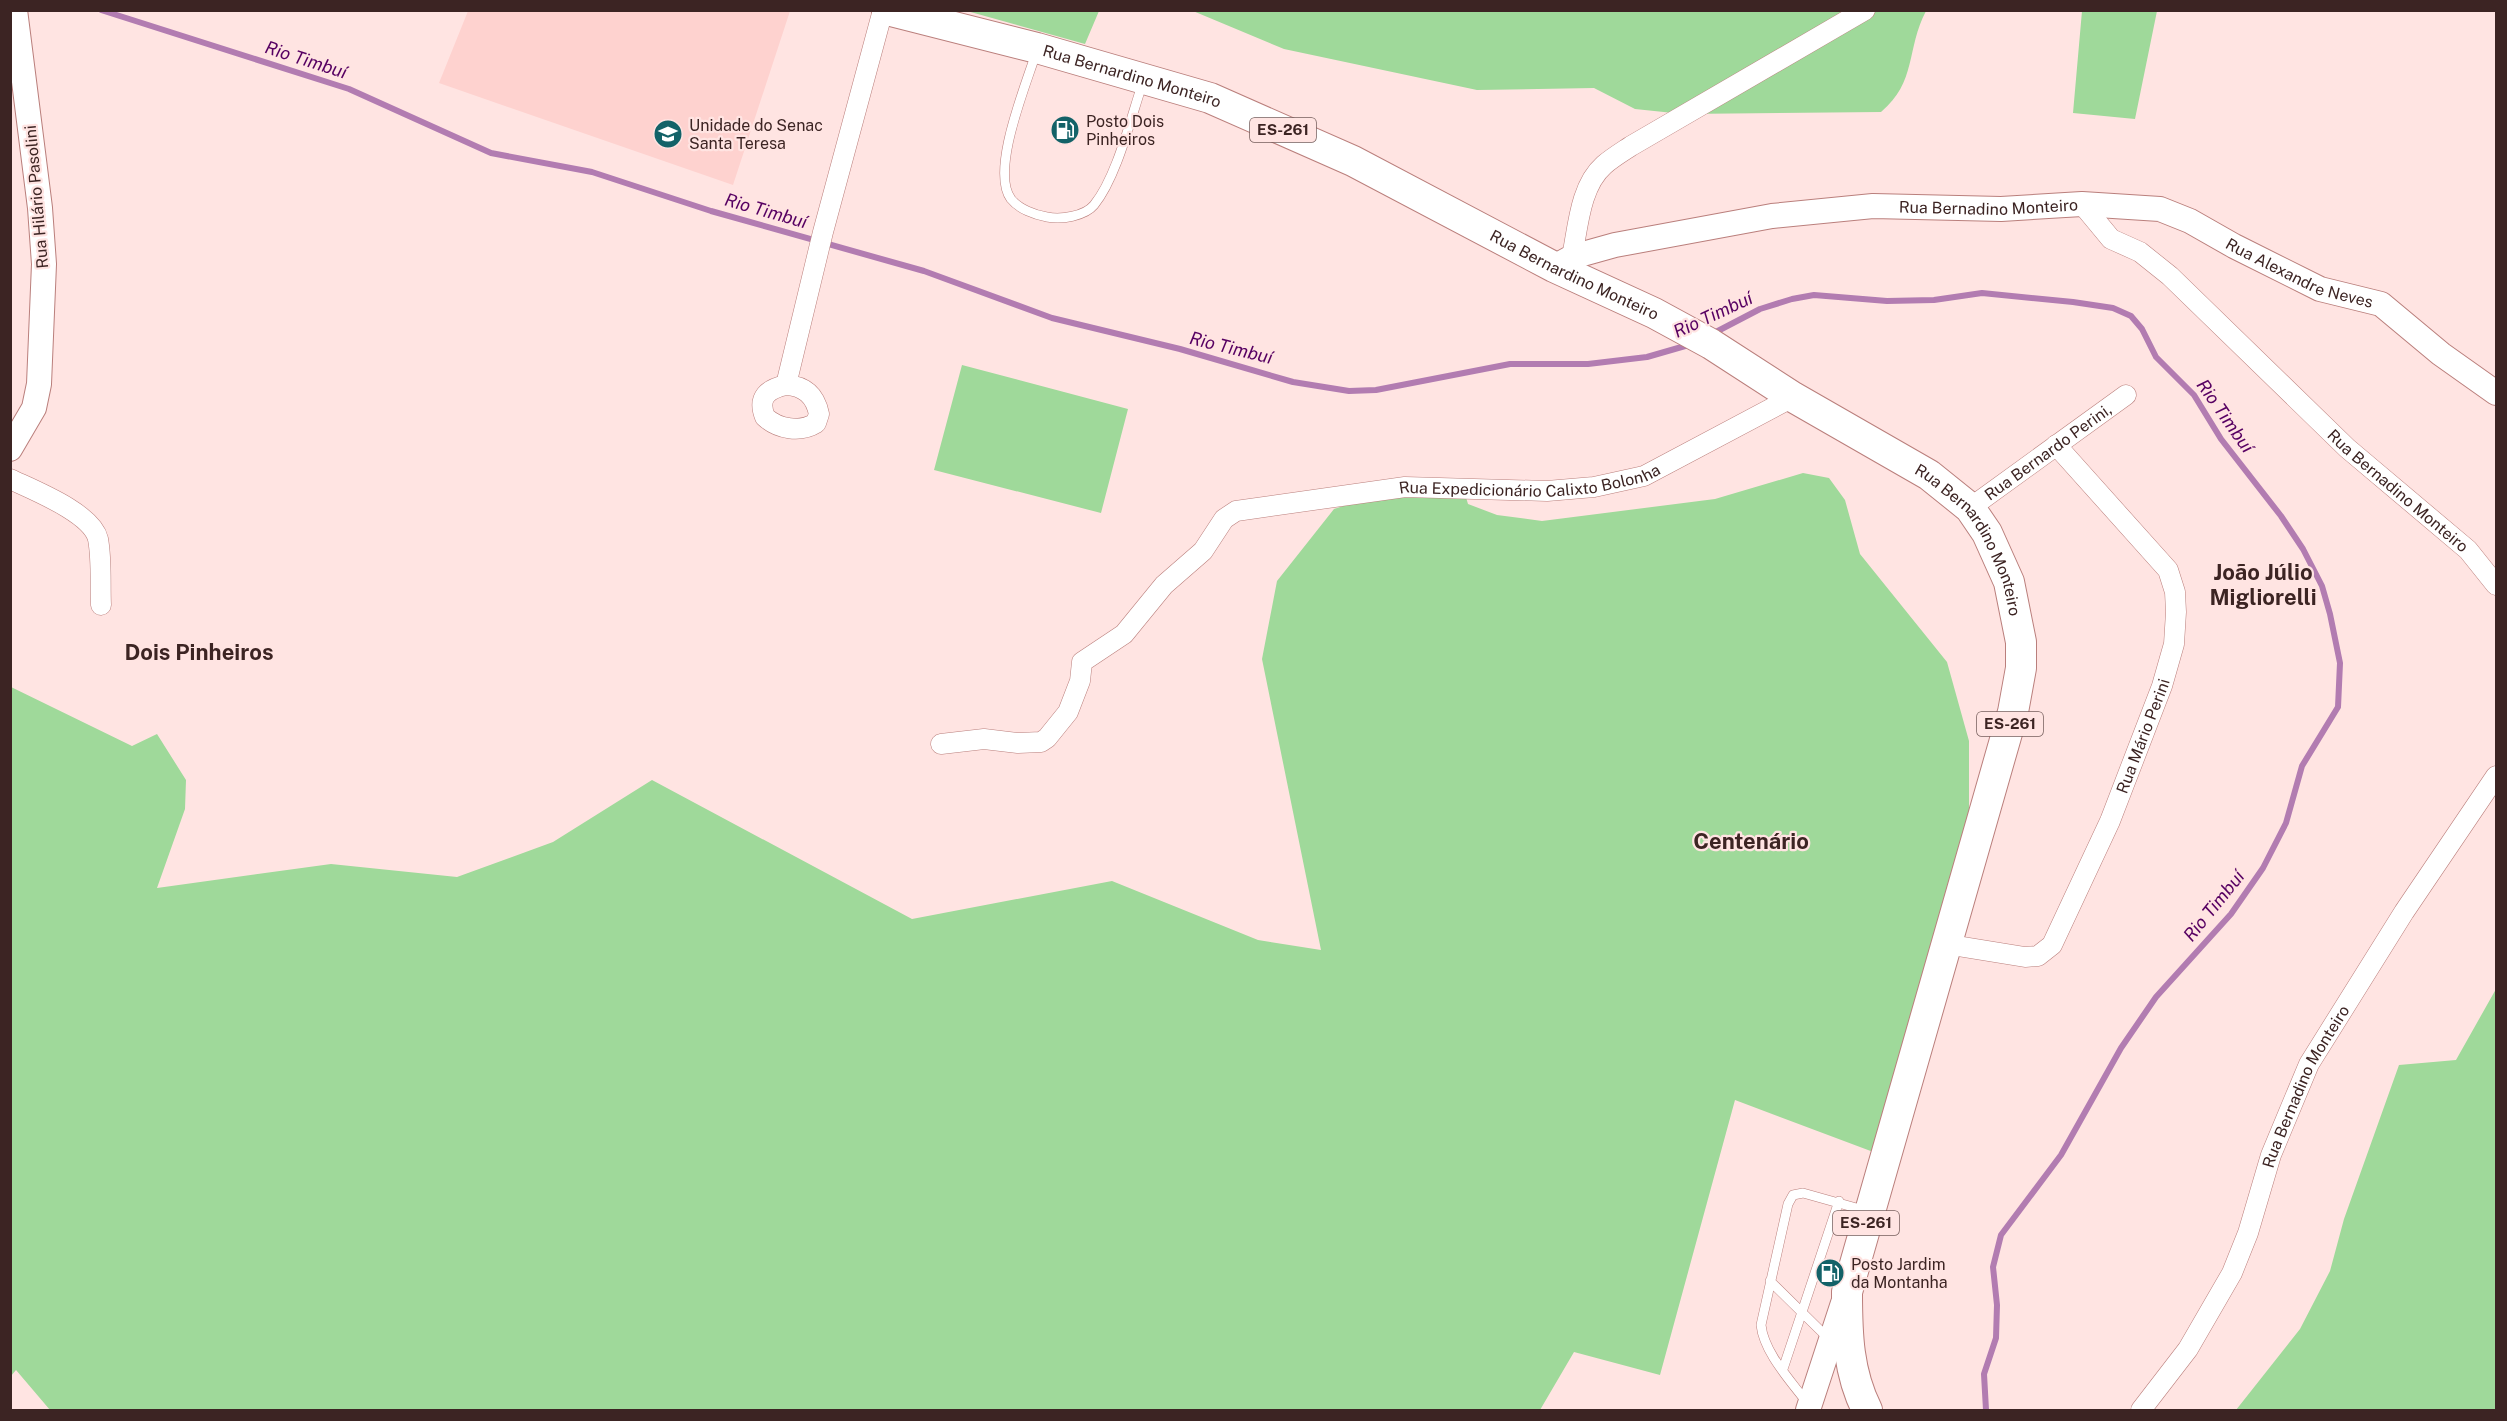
<svg xmlns="http://www.w3.org/2000/svg" width="2507" height="1421" viewBox="0 0 2507 1421" font-family="'Public Sans',sans-serif">
	<style>
		.built { fill: #fed2cf }
		.green { fill: #9fd99a }
		.lines { fill: none; stroke-linecap: round; stroke-linejoin: round }
		.stream { stroke: #b27cb1; stroke-width: 6 }
		.service-casing { stroke: #ba7f7c; stroke-width: 10 }
		.minor-casing { stroke: #ba7f7c; stroke-width: 21 }
		.tertiary-casing { stroke: #ba7f7c; stroke-width: 26 }
		.primary-casing { stroke: #ba7f7c; stroke-width: 32 }
		.service { stroke: #fff; stroke-width: 9 }
		.minor { stroke: #fff; stroke-width: 20 }
		.tertiary { stroke: #fff; stroke-width: 24 }
		.primary { stroke: #fff; stroke-width: 30 }
		.labels { text-anchor: middle; stroke-width: 4.5; stroke-linejoin: round; paint-order: stroke }
		.shield { fill: #ffe4e2; stroke: #765e5c; stroke-width: 1.5 }
		.shield-label { font-size: 15px; font-weight: bold; fill: #3c2423 }
		.street-label { font-size: 16px; fill: #3c2423; stroke: #ffe4e2 }
		.poi-label { font-size: 16px; fill: #3c2423; stroke: #ffe4e2; text-anchor: start }
		.water-label { font-size: 18px; font-style: italic; fill: #570062; stroke: #ffe4e2 }
		.district-label { font-size: 22px; font-weight: bold; fill: #3c2423; stroke: #ffe4e2 }
	</style>
	<rect width="100%" height="100%" fill="#ffe4e2"/>
	<path class="built" d="M468 11V10L790 11 733 185 439 83Z"/>
	<path class="green" d="M967 11H1099L1085 44Z
		M1193 11H1926C1906 49 1917 82 1881 112L1683 114 1635 109 1594 88 1477 90 1284 49Z
		M2082 11H2157L2135 119 2073 113Z
		M962 365 1128 409 1101 513 934 470Z
		M1803 473 1829 478 1845 500 1860 554 1947 662 1969 741V847L1876 1153 1735 1100 1660 1375 1574 1352 1540 1410H50L16 1370 11 1376V687L132 746 157 734 186 780 185 809 157 888 331 864 457 877 553 842 652 780 912 919 1112 881 1258 940 1321 950 1262 659 1277 581 1334 509 1392 490 1462 484 1468 504 1497 515 1542 521 1715 499Z
		M2496 989V1410H2236L2300 1329 2330 1271 2344 1219 2399 1065 2456 1060Z"/>
	<g class="lines">
		<path class="stream" d="M101 10 349 89 491 153 592 172 711 211 924 271 1052 318 1180 349 1293 382 1349 391 1376 390 1510 364H1588L1647 357 1692 344
			M1712 334 1760 309 1792 299 1814 295 1887 301 1934 300 1982 293 2073 302 2113 308 2131 316 2142 329 2156 357 2194 395 2221 439 2281 516 2303 549 2322 586 2330 614 2340 663 2338 707 2302 766 2286 823 2263 868 2231 914 2156 997 2121 1048 2061 1155 2001 1235 1993 1267 1997 1305 1996 1338 1984 1374 1986 1410"/>
		<g class="service-casing">
			<path id="service" d="M1036 53C1026 85 990 171 1011 199 1019 209 1035 215 1047 217 1061 220 1085 216 1094 205 1117 177 1131 117 1143 82
				M1770 1281 1828 1338
				M1783 1369 1839 1201
				M1808 1404C1791 1381 1764 1353 1761 1325L1788 1204 1793 1195 1803 1193 1867 1211"/>
		</g>
		<g class="minor-casing">
			<g id="minor">
				<path id="s1" d="M2082 204 2111 239 2140 252 2170 276 2347 448 2468 550 2496 585"/>
				<path d="M1572 257C1578 227 1580 186 1604 165 1612 158 1622 152 1631 146L1865 10"/>
				<path d="M786 385C804 386 815 395 819 414L816 423C800 433 778 429 765 417 757 397 768 389 786 385L823 232 883 10"/>
				<path d="M10 479C33 490 92 513 98 539 102 560 100 584 101 605"/>
				<path id="s2" d="M1970 508 2126 395"/>
				<path id="s3" d="M941 744 984 739 1018 743 1041 742 1047 738 1068 712 1080 681 1082 662 1124 634 1164 585 1203 551 1224 519 1236 511 1405 487 1547 491 1594 487 1644 476 1793 397"/>
				<path id="s4" d="M1945 944 2025 957 2038 956 2052 945 2110 821 2162 686 2174 644 2176 612 2175 592 2168 570 2056 445"/>
				<path id="s5" d="M2141 1410 2188 1349 2232 1273 2248 1233 2271 1155 2309 1064 2404 912 2496 776"/>
			</g>
		</g>
		<g class="tertiary-casing">
			<g id="tertiary">
				<path id="s6" d="M1554 267 1572 257 1615 245 1772 216 1873 206 2001 209 2082 204 2160 209 2190 221 2234 246 2320 289 2381 304 2441 354 2496 393"/>
				<path d="M10 449 34 408 39 384 44 264 40 208 15 10"/>
				<path d="M1808 1410 1843 1303"/>
			</g>
		</g>
		<g class="primary-casing">
			<g id="primary">
				<path id="s7" d="M887 10 1037 48 1210 98 1353 161 1554 267 1654 313 1711 344 1793 397 1929 475 1970 508 1987 533 2009 582 2021 642V668L2013 712 1847 1292C1847 1334 1848 1372 1867 1410"/>
			</g>
		</g>
		<use href="#service" class="service"/>
		<use href="#minor" class="minor"/>
		<use href="#tertiary" class="tertiary"/>
		<use href="#primary" class="primary"/>
	</g>
	<defs>
		<g id="fuel-disc" transform="scale(1.5)"><circle r="9.5" fill="#136268" stroke="#ffe4e2"/><path d="M-5.5-6h7V0h2V4h1.3V-2.5L3-4.5l.8-.8L6-3V5H2.5V1h-1V6h-7ZM-4.2-4.7v3.2H.2V-4.7Z" fill="#fff"/></g>
		<g id="school-disc" transform="scale(1.5)"><circle r="9.5" fill="#136268" stroke="#ffe4e2"/><path d="M0-5L7-2L0 1L-7-2ZM-4 1L0 2.5L4 1V4Q0 6-4 4Z" fill="#fff"/></g>
	</defs>
	<g fill-rule="evenodd">
		<use href="#fuel-disc" x="1065" y="130"/>
		<use href="#school-disc" x="668" y="134"/>
		<use href="#fuel-disc" x="1830" y="1273"/>
	</g>
	<g class="labels">
		<g class="shield">
			<rect x="1250" y="118" width="66" height="24" rx="4.5"/>
			<rect x="1977" y="712" width="66" height="24" rx="4.5"/>
			<rect x="1833" y="1211" width="66" height="24" rx="4.5"/>
		</g>
		<g class="shield-label">
			<text x="1283" y="135">ES-261</text>
			<text x="2010" y="729">ES-261</text>
			<text x="1866" y="1228">ES-261</text>
		</g>
		<g class="street-label">
			<text dy="6" stroke="none"><textPath href="#s7" startOffset="254">Rua Bernardino Monteiro</textPath></text>
			<text transform="translate(36 197) rotate(-95)" y="6">Rua Hilário Pasolini</text>
			<text dy="6" stroke="none"><textPath href="#s6" startOffset="442">Rua Bernadino Monteiro</textPath></text>
			<text dy="6" stroke="none"><textPath href="#s6" startOffset="768">Rua Alexandre Neves</textPath></text>
			<text dy="6" stroke="none"><textPath href="#s7" startOffset="740">Rua Bernardino Monteiro</textPath></text>
			<text dy="6" stroke="none"><textPath href="#s2" startOffset="96">Rua Bernardo Perini,</textPath></text>
			<text dy="6" stroke="none"><textPath href="#s3" startOffset="708">Rua Expedicionário Calixto Bolonha</textPath></text>
			<text dy="6" stroke="none"><textPath href="#s1" startOffset="429">Rua Bernadino Monteiro</textPath></text>
			<text dy="6" stroke="none"><textPath href="#s7" startOffset="1226">Rua Bernardino Monteiro</textPath></text>
			<text dy="6" stroke="none"><textPath href="#s4" startOffset="340">Rua Mário Perini</textPath></text>
			<text dy="6" stroke="none"><textPath href="#s5" startOffset="366">Rua Bernadino Monteiro</textPath></text>
		</g>
		<g class="poi-label">
			<text x="1086" y="127">Posto Dois<tspan x="1086" dy="18">Pinheiros</tspan></text>
			<text x="689" y="131">Unidade do Senac<tspan x="689" dy="18">Santa Teresa</tspan></text>
			<text x="1851" y="1270">Posto Jardim<tspan x="1851" dy="18">da Montanha</tspan></text>
		</g>
		<g class="water-label">
			<text transform="translate(306 60) rotate(18)" y="6">Rio Timbuí</text>
			<text transform="translate(766 211) rotate(16)" y="6">Rio Timbuí</text>
			<text transform="translate(1713 315) rotate(-25)" y="6">Rio Timbuí</text>
			<text transform="translate(1231 348) rotate(14)" y="6">Rio Timbuí</text>
			<text transform="translate(2225 416) rotate(55)" y="6">Rio Timbuí</text>
			<text transform="translate(2214 906) rotate(-51)" y="6">Rio Timbuí</text>
		</g>
		<g class="district-label">
			<text x="2263" y="580">João Júlio<tspan x="2263" dy="25">Migliorelli</tspan></text>
			<text x="199" y="660">Dois Pinheiros</text>
			<text x="1751" y="849">Centenário</text>
		</g>
	</g>
	<rect width="2507" height="1421" fill="none" stroke="#3c2423" stroke-width="24"/>
</svg>
